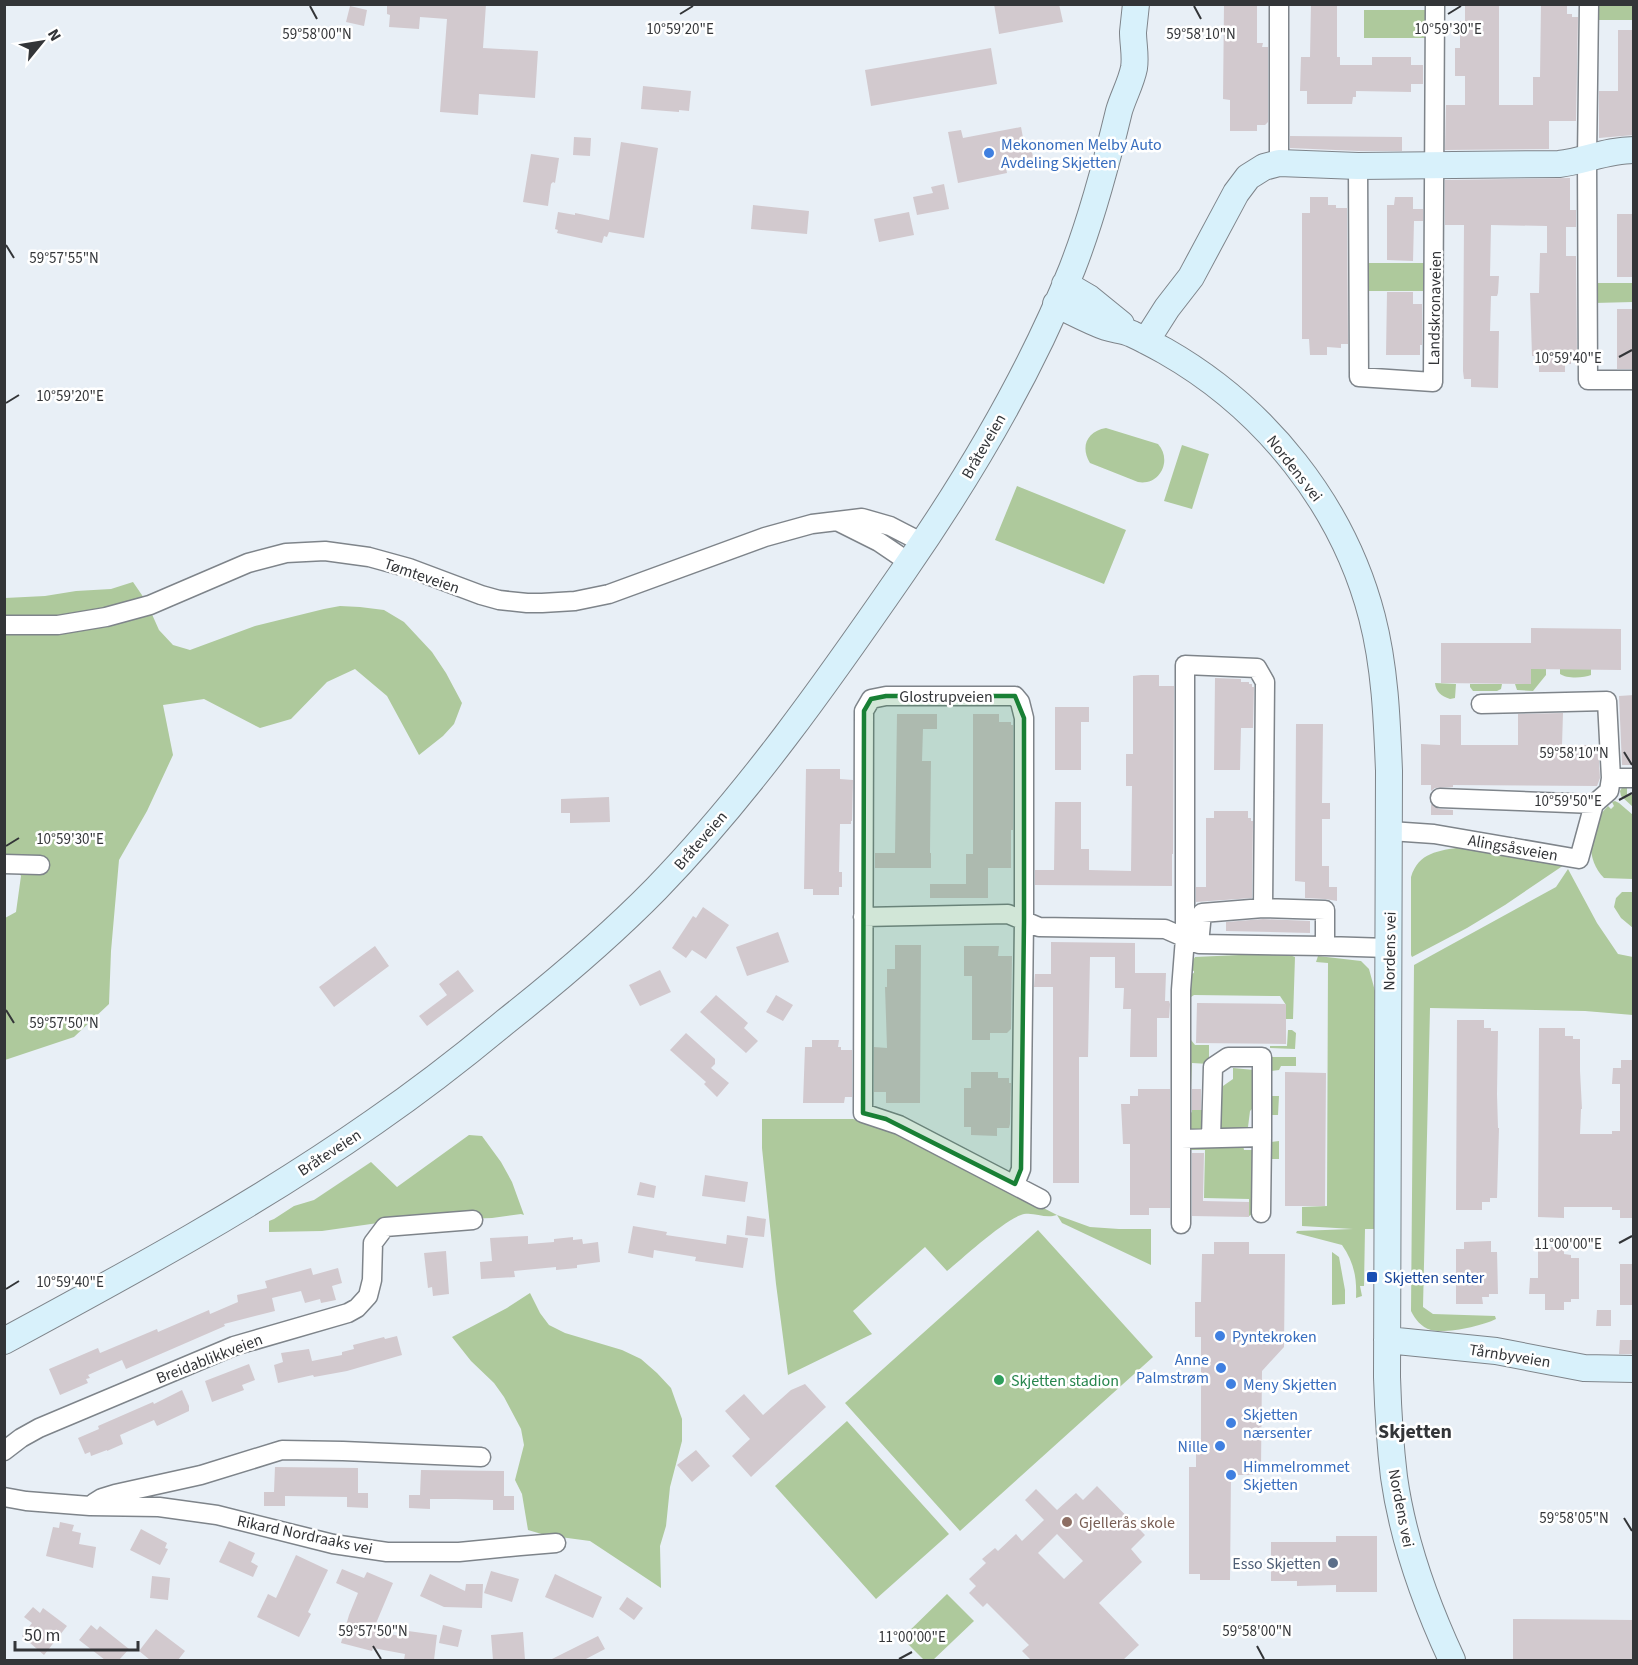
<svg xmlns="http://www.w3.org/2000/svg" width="1638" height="1665" viewBox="0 0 1638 1665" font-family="'Source Sans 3',sans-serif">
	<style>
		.green { fill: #aec99c }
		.building { fill: #d2c9ce; fill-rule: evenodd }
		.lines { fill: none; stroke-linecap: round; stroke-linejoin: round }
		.street-casing { stroke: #7e848a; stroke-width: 21 }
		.secondary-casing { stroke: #7e848a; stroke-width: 28 }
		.street { stroke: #fff; stroke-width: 18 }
		.secondary { stroke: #d8f1fb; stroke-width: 26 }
		.marked { fill: #198035; fill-opacity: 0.2; stroke: #198035; stroke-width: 4.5; stroke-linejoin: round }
		.ticks { fill: none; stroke: #333538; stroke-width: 2 }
		.shop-dot { fill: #3f7fe0; stroke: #fff; stroke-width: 2 }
		.transit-dot { fill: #1a4fb4; stroke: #fff; stroke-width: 2 }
		.leisure-dot { fill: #2e9e5b; stroke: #fff; stroke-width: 2 }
		.education-dot { fill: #8d6e63; stroke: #fff; stroke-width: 2 }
		.service-dot { fill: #5c6f8a; stroke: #fff; stroke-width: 2 }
		.labels { text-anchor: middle; stroke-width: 5; stroke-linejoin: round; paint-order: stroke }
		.shop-label { font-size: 16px; fill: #366cbe; stroke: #fff; text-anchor: start }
		.street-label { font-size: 16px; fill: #333538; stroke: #fff }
		.transit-label { font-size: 16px; fill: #164399; stroke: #fff; text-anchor: start }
		.leisure-label { font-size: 16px; fill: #27864d; stroke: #fff; text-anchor: start }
		.education-label { font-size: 16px; fill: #785e54; stroke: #fff; text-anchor: start }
		.service-label { font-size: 16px; fill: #4e5e75; stroke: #fff; text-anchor: end }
		.quarter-label { font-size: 20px; font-weight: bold; fill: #333538; stroke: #fff }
		.ticks-label { font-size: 15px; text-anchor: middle; fill: #333538; stroke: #fff; stroke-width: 5; stroke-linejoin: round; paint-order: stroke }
	</style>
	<rect width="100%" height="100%" fill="#e8eff6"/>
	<path class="green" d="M1596 5H1633V20H1596Z
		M1364 10H1429V38H1364Z
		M1363 263H1428L1429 291H1363Z
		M1593 283H1633V302L1594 303Z
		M1106 428 1158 444C1173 461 1159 486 1138 482L1090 463C1080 447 1087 431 1106 428Z
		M1182 445 1209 454 1192 509 1164 501Z
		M1017 486 1126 530 1104 584 995 540Z
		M133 582 146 601 159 630 173 645 190 650 255 626 324 609 340 606 360 607 384 610 404 622 432 652 446 673 462 703 454 724 443 736 419 755 387 696 355 669 327 682 291 719 260 728 204 699 163 705 173 755 147 811 119 860 111 951 109 1004 74 1037 5 1060V918L16 912 21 876 14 863 5 864V598L45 596 76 591 111 589Z
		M1531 669H1546V675L1533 691 1517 690 1515 684H1531Z
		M1560 669H1591V675C1584 678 1567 679 1560 674Z
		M1435 683 1456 684 1455 698 1450 699C1441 696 1436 692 1435 683Z
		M1470 684H1502L1501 689 1497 691H1473L1470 687Z
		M1623 786H1627V795H1633V807L1621 796 1620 791Z
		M1615 801 1619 803 1633 815V879L1604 878C1584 858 1588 825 1608 806L1611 809 1614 806 1612 802Z
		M1462 847 1564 865 1505 905 1467 928 1412 957 1411 955V877C1419 852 1438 851 1462 847Z
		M1568 869 1597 923 1618 954 1633 957V1015L1585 1011 1430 1008 1423 1307 1433 1314 1495 1316 1496 1319C1482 1326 1446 1334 1431 1330 1421 1327 1415 1319 1411 1311L1414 965 1556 887Z
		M1622 892H1633V928L1621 918 1614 907 1616 898Z
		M1284 953 1295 957 1293 1019H1286V1005L1280 996 1194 995 1191 997V1040L1195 1045H1209V1064L1192 1063 1190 1110 1192 1113V1110H1202L1203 1088H1207V1115H1201L1206 1116 1203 1131 1189 1132 1188 992 1191 974 1194 973V971L1190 970 1192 962 1195 957Z
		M1318 956 1361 961 1369 969 1375 991 1374 1229H1365L1364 1286H1360L1362 1296 1356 1298C1357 1278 1354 1262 1342 1245L1296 1233 1297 1231 1353 1229 1302 1226V1207L1327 1206 1328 963 1316 962Z
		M1288 1030H1292L1296 1033 1295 1049 1270 1048V1046H1287Z
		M1270 1057H1296V1066H1281L1279 1070 1271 1071Z
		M1233 1068 1254 1070V1107L1250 1111 1248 1127 1240 1133 1217 1134 1216 1095 1223 1086 1233 1079Z
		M1270 1096H1279L1278 1115H1270Z
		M762 1119H853L901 1134 1057 1215 1090 1227 1119 1229H1151V1265L1062 1223 1057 1215C1045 1219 1035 1212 1024 1214 1006 1218 963 1258 947 1271L925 1247 853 1311 872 1334 788 1375 776 1284 762 1148Z
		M469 1135 482 1136 501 1162 512 1182 524 1215 521 1214 492 1218 385 1222 322 1231 269 1232V1221L274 1219 294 1206 314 1200 371 1162 397 1187Z
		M1279 1141V1159H1271V1142Z
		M1243 1145 1244 1150H1253V1214L1249 1216V1199L1204 1198 1205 1150H1186L1193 1147Z
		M1038 1230 1153 1357 960 1531 845 1403Z
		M1332 1252 1339 1257 1345 1290V1304L1332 1305Z
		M530 1293 540 1313 549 1325 565 1333 622 1350 641 1359 657 1373 671 1388 682 1419V1441L670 1487 666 1526 660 1546 661 1588 590 1541 545 1535 528 1530 522 1494 515 1480 524 1445 521 1429 504 1397 494 1383 471 1361 452 1337 507 1308Z
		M847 1421 949 1534 876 1599 775 1486Z
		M947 1594 974 1621 933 1660H924L902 1638Z"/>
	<path class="building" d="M387 4H486L483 48 538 51 535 98 479 94 478 115 440 112 447 19 420 17 419 29 389 27 390 15 387 14Z
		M994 4H1059L1063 22 999 34Z
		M1224 4H1257V43H1263L1262 47H1268V122L1265 125H1257V131H1230V100L1223 99Z
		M1311 4H1337V57H1340V65H1372V57H1411V65H1423V84H1411V92L1356 91V97H1353L1352 104H1307V91H1300L1301 57H1310Z
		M1465 4 1499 6V105H1533V77H1540L1541 4H1567V14H1572V17H1578L1576 121H1549V149L1445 150 1446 105H1465V76H1455V48H1460V21H1465Z
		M350 6 367 10 364 26 346 22Z
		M1618 30H1634V135L1599 138V91H1618Z
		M991 48 997 84 871 106 865 70Z
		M643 86 691 91 689 111 679 110V112L641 109Z
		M1021 127 1024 143 1030 142 1034 162 1006 168 1007 173 958 183 948 132 961 130 963 138Z
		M1290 136 1402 137V151H1358L1290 148Z
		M574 137 591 138 590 156 573 155Z
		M621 142 658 148 644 238 609 232 607 237 604 236 602 243 557 233 558 230 555 229 558 212 575 215V213L609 220Z
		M531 154 559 158 555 183 553 182 551 184 548 206 523 202Z
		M1570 178V210H1576V227H1566V256H1576L1577 361H1571V364H1565V372H1539V356H1532L1530 293H1539L1540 253H1547V226L1491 225 1490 276H1499L1498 293 1497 296H1491L1490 331H1499L1498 388 1471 387V379H1464L1463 371 1464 225H1445V180Z
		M944 184 949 209 917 215 913 197 933 193 931 187Z
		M1310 197H1328V205H1336V208H1347L1348 344H1341V348L1327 347V355H1310L1309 339H1302V213H1310Z
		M1395 197H1413V209H1423V221H1414L1413 261 1387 260V205H1394Z
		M753 205 809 211 807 234 751 229Z
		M909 212 914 235 879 242 874 219Z
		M1617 214H1634V277H1617Z
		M1387 292H1413V304H1422V345H1420V355H1386Z
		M1617 309H1634V369H1617Z
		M1531 628 1621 629V670L1531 669V684L1441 683V643H1531Z
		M1141 675H1159V686H1174L1173 854H1172V886L1035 885V870H1054L1055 802H1081V849H1089V870L1131 871 1132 786H1126V754H1133V676Z
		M1215 678 1241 679V682H1249V684H1252V687H1254L1253 728H1241L1240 770H1214Z
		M1634 695V765H1622L1619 696Z
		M1055 707H1089V722H1081V770H1055Z
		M1563 713 1562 745H1598L1600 778 1597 786 1453 785V787L1435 788 1431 791V785H1421V744L1440 745V715H1461V745H1518V714Z
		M897 714H937V729H923L922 761H931L930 853H931V868H875V853H895Z
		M973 714H999V722H1011V725H1013V830H1011V868H988V898H930V884H966V854H973Z
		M1296 724H1323L1322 803H1330V819H1322V866H1329V887H1337V901L1325 899 1305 898V882L1295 881Z
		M806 769H840V779L853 780 852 821H851V824H840L839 872H842V887H839V895H813V889H804Z
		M609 797 610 822 570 823V813H561V799Z
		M1431 804 1439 809 1453 810V815H1431Z
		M1214 811H1248V818H1251V821H1253L1252 898 1196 902V887H1206V818H1214Z
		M703 907 729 925 706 959 692 950 686 958 672 948 693 916 696 918Z
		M1263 919 1310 921V933L1226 931V922Z
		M778 932 789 962 747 976 736 947Z
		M1051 942 1135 943V973H1166L1165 1001H1169L1170 1004 1169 1018H1157V1057H1130L1131 1009H1123L1124 988H1115V957H1090L1088 1057H1079V1183H1053V987H1034L1035 974H1051Z
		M895 945H921L920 1103H886V1092H874V1047L887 1048 885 987H887V969H895Z
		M375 946 389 966 334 1007 319 987Z
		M964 946H999L998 956H1012L1011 1029 1007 1033H990V1040H972V976H964Z
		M458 970 474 991 427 1026 419 1016 447 995 439 984Z
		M660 970 671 992 640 1006 629 985Z
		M716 995 748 1023 744 1028 758 1041 746 1053 700 1012Z
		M776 995 793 1005 783 1021 766 1012Z
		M1197 1003 1286 1004V1044L1196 1043Z
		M1457 1020H1484V1028H1491V1031H1498L1497 1094 1498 1128H1499L1497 1198H1490V1202H1482V1210H1456Z
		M1539 1028H1565V1036H1573V1039H1580V1071L1582 1109H1581L1580 1134H1612V1131H1620V1084H1612L1613 1068H1621V1060H1634V1218H1620V1210H1612V1207H1564V1218L1538 1217Z
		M686 1033 715 1059V1064L711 1068 729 1083 717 1097 704 1084 706 1082 670 1050Z
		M812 1040H839L838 1047H841V1050H852V1097H845L844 1103H803L805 1047H812Z
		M971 1072H998V1078H1009V1083H1011L1010 1124 1009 1128H997V1136L971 1135V1127H964V1088H971Z
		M1285 1072 1326 1073 1325 1206H1285Z
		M1138 1089H1170V1208H1149V1215H1130V1144H1123L1121 1104H1130V1096H1138Z
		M1192 1089H1201V1110H1192Z
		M1192 1153H1204L1203 1201 1249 1202V1217L1192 1216Z
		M705 1175 748 1182 745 1202 702 1196Z
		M640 1182 656 1186 654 1198 637 1195Z
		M747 1216 766 1219 764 1237 745 1235Z
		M633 1226 667 1232 666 1235 726 1244 727 1235 748 1238 743 1268 695 1261 696 1257 654 1250 653 1258 628 1253Z
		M528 1236V1244L554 1242V1239L573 1237V1240L582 1239 583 1244 598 1242 600 1262 577 1265V1268L556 1270V1267L514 1271 515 1277 481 1279 480 1262 492 1261 490 1238Z
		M1491 1241V1252H1497L1498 1294H1489V1297H1482L1483 1304H1456V1249H1464V1242Z
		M1214 1242H1249V1254H1285L1284 1347 1262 1371 1261 1467H1253V1475H1231L1230 1580H1200V1574H1189V1467H1196V1444H1201V1337H1195V1302H1201L1202 1254H1214Z
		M1538 1247H1564V1254L1571 1255V1258H1579V1299H1571V1302H1564V1310H1545V1294H1529L1530 1278H1538Z
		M446 1251 449 1294 433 1296 432 1287 428 1288 424 1253Z
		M1620 1264H1634V1305H1620Z
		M311 1268 313 1275 338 1268 342 1283 332 1286 336 1300 321 1303 320 1299 305 1303 301 1291 272 1298 275 1311 224 1324 225 1326 126 1369 122 1360 88 1375 90 1378 86 1379 88 1383 60 1395 49 1369 98 1348 100 1353 157 1329 158 1332 209 1310 210 1314 238 1302 237 1295 267 1288 265 1281Z
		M1597 1310H1611V1326H1596Z
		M397 1336 402 1355 347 1371 314 1377 313 1375 278 1383 274 1365 283 1362 281 1353 309 1349 312 1361 342 1355V1352L354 1349 353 1345 384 1337 385 1339Z
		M1620 1340H1634V1354H1619Z
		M249 1364 255 1380 242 1385 244 1390 212 1402 205 1381Z
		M805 1384 826 1407 751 1477 732 1456 750 1439 725 1411 744 1394 763 1415 791 1390Z
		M182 1390 189 1406V1411L157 1426 154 1420 120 1435 123 1444 107 1451V1450L91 1456 90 1452 85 1454 78 1438 99 1429 98 1426 153 1402 154 1404Z
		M696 1450 710 1466 692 1482 677 1465Z
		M275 1467 358 1468V1493H368V1508L347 1507V1497L285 1496V1506H264V1492H274Z
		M421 1470 504 1471V1496H514V1510H493V1500L456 1499H430V1509L409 1508V1495H420Z
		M1097 1486 1145 1535 1131 1549 1142 1562 1099 1603 1139 1645 1123 1660H1031L1022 1651 1029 1645 987 1603 983 1607 969 1593 976 1586 969 1579 986 1563 982 1559 995 1548 998 1551 1016 1534 1022 1541 1044 1520 1025 1500 1036 1489 1057 1510 1076 1493 1083 1500ZM1057 1534 1083 1561 1064 1579 1038 1553Z
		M60 1522 74 1525 72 1531 81 1533 79 1544 96 1547 93 1568 46 1556 53 1527 59 1528Z
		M141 1529 167 1543 165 1548 168 1549 160 1565 130 1550Z
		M1336 1536H1377V1592H1336V1585L1297 1586V1581H1271V1542H1336Z
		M229 1541 255 1553 251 1562 258 1566 253 1577 219 1562Z
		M296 1555 328 1570 308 1612 311 1614 299 1637 257 1617 268 1594 276 1598Z
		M342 1569 364 1578 367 1572 393 1583 374 1628 378 1629V1631L407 1638 408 1631 437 1635 434 1660H404L405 1654 373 1648 372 1651 341 1643 349 1615 358 1593 336 1583Z
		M491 1571 519 1579 512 1602 484 1593Z
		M430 1574 465 1591 466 1584H483L482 1608 444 1607 420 1596Z
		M555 1574 602 1597 593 1618 545 1597Z
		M152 1576 170 1578 168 1600 150 1598Z
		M627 1597 643 1608 634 1620 619 1609Z
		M33 1607 40 1613 43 1608 67 1626 44 1655 22 1636 32 1623 24 1617Z
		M1513 1619 1634 1620V1660H1513Z
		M91 1625 97 1630 100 1626 129 1649 119 1660H105L79 1640Z
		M443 1625 462 1630 458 1647 439 1643Z
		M156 1629 185 1651 178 1660H150L139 1651Z
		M523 1632 525 1660H493L491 1635Z
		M598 1636 605 1649 584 1660H550Z"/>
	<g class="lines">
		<g class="street-casing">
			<path id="street" d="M1279 4V163
				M1589 4 1587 158 1588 380H1634
				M1358 166 1359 377 1433 382 1435 4
				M839 522 879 542 910 563
				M4 625H58L106 617 150 605 248 563 286 553 325 551 369 557 409 568 481 595 499 600 527 603H542L575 601 609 594 765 537 812 524 862 518 890 526 923 543
				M1481 704 1607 701 1611 778
				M1440 798 1594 804 1609 791 1611 778H1634
				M1390 831 1434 834 1579 859 1594 804
				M4 864 40 865
				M863 917 1008 914 1039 927 1165 929 1199 944 1325 946 1388 948
				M1199 944 1202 913 1263 908
				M1181 1139 1262 1137V1057H1228L1213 1067 1211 1138
				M1015 1184 1021 1169 1024 920V718L1020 702 1015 696H886L871 699 864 711 863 1113 899 1125 1041 1199
				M1261 1213 1262 1137
				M1181 1224V990L1185 938V665L1257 668 1265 682 1263 908 1325 910V946
				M4 1451 21 1438 39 1428 234 1346 348 1313 357 1308 368 1296 372 1280 373 1243 385 1227 473 1220
				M4 1497 26 1501 90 1506 159 1507 217 1515 333 1544 387 1552H459L520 1546 556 1543
				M94 1503 102 1498 115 1494 201 1475 282 1450 343 1451 481 1457"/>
		</g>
		<g class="secondary-casing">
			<path id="secondary" d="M1065 284 1089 298 1121 324
				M1056 304C1073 312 1089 321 1106 327 1115 330 1124 330 1132 334 1143 339 1154 345 1165 351 1265 408 1343 505 1372 617 1385 667 1387 720 1389 771L1387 1377C1388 1410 1390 1444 1394 1477 1403 1541 1425 1602 1452 1660
				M1146 341 1167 308 1191 277 1236 193 1248 177 1264 167 1279 163 1358 166 1559 164C1585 161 1607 150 1634 150
				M1387 1340 1496 1351 1584 1368 1634 1369
				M4 1341C130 1273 257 1204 374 1122 419 1091 463 1057 505 1022 558 980 609 937 656 889 749 793 827 682 903 572 969 477 1029 376 1072 269 1092 218 1106 165 1119 111 1123 97 1131 83 1134 68 1136 56 1133 44 1133 32 1134 23 1135 14 1136 4"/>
		</g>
		<use href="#street" class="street"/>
		<use href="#secondary" class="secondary"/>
	</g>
	<path class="marked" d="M886 696H1015L1024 718V920L1021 1169 1015 1184 886 1119 863 1113 864 711 871 699Z"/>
	<path class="ticks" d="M310 6 317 19M1194 6 1201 19M680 14 693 6M1448 14 1461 6M6 245 14 258M1619 357 1632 350M6 403 19 395M1624 752 1632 765M1619 800 1632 793M6 846 19 838M6 1010 14 1023M1619 1243 1632 1236M6 1289 19 1281M1624 1518 1632 1531M373 1646 381 1659M1257 1646 1264 1659M899 1659 912 1652"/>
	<g class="shop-dot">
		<circle cx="989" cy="153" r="6"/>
		<circle cx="1220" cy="1336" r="6"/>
		<circle cx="1221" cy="1368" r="6"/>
		<circle cx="1231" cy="1384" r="6"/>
		<circle cx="1231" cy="1423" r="6"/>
		<circle cx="1220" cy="1446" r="6"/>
		<circle cx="1231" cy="1475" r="6"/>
	</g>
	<rect class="transit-dot" x="1366" y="1271" width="12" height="12" rx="3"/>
	<circle class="leisure-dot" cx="999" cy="1380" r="6"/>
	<circle class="education-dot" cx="1067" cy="1522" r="6"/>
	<circle class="service-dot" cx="1333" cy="1563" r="6"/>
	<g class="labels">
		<g class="shop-label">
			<text x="1001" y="150">Mekonomen Melby Auto<tspan x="1001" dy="18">Avdeling Skjetten</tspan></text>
			<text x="1232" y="1342">Pyntekroken</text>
			<text x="1209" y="1365" text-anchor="end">Anne<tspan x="1209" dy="18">Palmstrøm</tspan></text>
			<text x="1243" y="1390">Meny Skjetten</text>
			<text x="1243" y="1420">Skjetten<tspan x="1243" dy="18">nærsenter</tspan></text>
			<text x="1208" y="1452" text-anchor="end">Nille</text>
			<text x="1243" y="1472">Himmelrommet<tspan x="1243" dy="18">Skjetten</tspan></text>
		</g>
		<g class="street-label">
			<text transform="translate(1434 308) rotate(-89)" y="6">Landskronaveien</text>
			<text transform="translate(983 446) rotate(-60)" y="6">Bråteveien</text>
			<text transform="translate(1295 468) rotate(52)" y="6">Nordens vei</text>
			<text transform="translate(422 575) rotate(19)" y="6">Tømteveien</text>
			<text x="946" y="702">Glostrupveien</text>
			<text transform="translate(700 840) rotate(-49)" y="6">Bråteveien</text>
			<text transform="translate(1513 847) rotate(10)" y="6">Alingsåsveien</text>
			<text transform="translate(1389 951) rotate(-89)" y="6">Nordens vei</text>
			<text transform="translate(329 1152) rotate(-33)" y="6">Bråteveien</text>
			<text transform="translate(1510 1355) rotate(9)" y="6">Tårnbyveien</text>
			<text transform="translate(209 1358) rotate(-21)" y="6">Breidablikkveien</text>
			<text transform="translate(1402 1508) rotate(79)" y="6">Nordens vei</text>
			<text transform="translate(305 1534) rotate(12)" y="6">Rikard Nordraaks vei</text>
		</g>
		<g class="transit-label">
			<text x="1384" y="1283">Skjetten senter</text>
		</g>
		<g class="leisure-label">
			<text x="1011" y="1386">Skjetten stadion</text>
		</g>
		<g class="education-label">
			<text x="1079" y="1528">Gjellerås skole</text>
		</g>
		<g class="service-label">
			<text x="1321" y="1569">Esso Skjetten</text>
		</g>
		<g class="quarter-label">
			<text x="1415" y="1438">Skjetten</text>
		</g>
	</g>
	<g class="ticks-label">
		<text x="680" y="34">10°59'20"E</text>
		<text x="1448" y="34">10°59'30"E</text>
		<text x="317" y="39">59°58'00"N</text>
		<text x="1201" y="39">59°58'10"N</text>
		<text x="64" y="263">59°57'55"N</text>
		<text x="1568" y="363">10°59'40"E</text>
		<text x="70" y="401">10°59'20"E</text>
		<text x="1574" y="758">59°58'10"N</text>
		<text x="1568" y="806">10°59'50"E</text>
		<text x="70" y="844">10°59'30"E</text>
		<text x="64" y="1028">59°57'50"N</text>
		<text x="1568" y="1249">11°00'00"E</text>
		<text x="70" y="1287">10°59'40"E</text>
		<text x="1574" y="1523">59°58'05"N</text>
		<text x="373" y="1636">59°57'50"N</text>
		<text x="1257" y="1636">59°58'00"N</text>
		<text x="912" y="1642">11°00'00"E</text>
	</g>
	<rect width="1638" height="1665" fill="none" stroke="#333538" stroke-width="12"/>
	<g transform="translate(42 42) rotate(60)" stroke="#ffffff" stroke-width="4.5" paint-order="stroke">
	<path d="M0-4.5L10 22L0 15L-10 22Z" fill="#333538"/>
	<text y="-9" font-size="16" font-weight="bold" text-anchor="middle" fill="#333538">N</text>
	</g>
	<path d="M15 1641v9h123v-9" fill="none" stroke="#333538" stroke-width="3"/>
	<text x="24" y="1641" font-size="18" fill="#333538" stroke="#ffffff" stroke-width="4.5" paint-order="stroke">50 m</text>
</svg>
